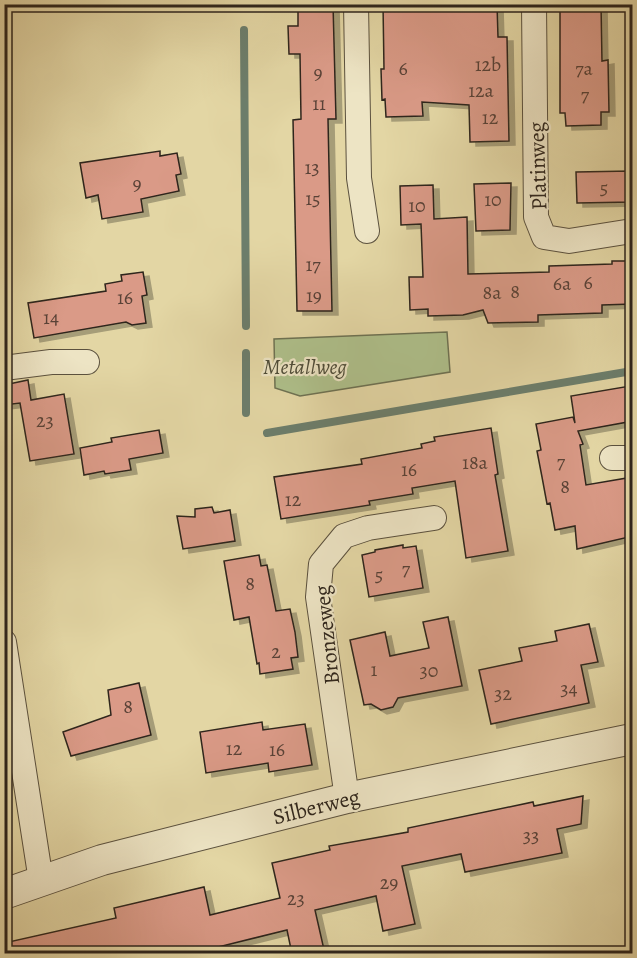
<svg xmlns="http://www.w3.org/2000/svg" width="637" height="958" viewBox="0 0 637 958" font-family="Alegreya,serif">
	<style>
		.green { fill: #aebf8a; stroke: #6e7253; stroke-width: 1.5 }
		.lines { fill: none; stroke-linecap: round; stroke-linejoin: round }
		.stream { stroke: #6c7e6c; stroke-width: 8 }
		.building { fill: #da9a87; stroke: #2e251c; stroke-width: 1.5; filter: url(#shadow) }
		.minor-casing { stroke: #5b513e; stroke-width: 26 }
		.tertiary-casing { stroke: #5b513e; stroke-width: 32 }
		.minor { stroke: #ede4c4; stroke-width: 24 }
		.tertiary { stroke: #ede4c4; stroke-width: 30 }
		.labels { text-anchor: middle; stroke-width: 4.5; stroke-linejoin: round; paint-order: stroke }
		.number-label { font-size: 20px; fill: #594237 }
		.street-label { font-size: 22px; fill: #2e251c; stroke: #ede4c4 }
		.park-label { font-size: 22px; font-style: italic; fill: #4e4c38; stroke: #ede4c4 }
	</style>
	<defs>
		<filter id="shadow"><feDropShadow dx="6" dy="4" stdDeviation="0" flood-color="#0004"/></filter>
	</defs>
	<rect width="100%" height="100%" fill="#e3d6a4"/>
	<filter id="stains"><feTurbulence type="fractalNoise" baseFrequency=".00333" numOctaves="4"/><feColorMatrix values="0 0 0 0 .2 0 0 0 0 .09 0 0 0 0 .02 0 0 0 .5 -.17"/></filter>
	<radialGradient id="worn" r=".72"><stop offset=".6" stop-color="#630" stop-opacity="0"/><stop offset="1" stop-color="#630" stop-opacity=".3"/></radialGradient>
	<path class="green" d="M447 332 450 372 300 396 275 388 274 339Z"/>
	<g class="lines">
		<path class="stream" d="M244 30 246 326
			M246 353V413
			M267 433 632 371"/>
	</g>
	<path class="building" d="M298 4H333L336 119H328L332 311H297L293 120 301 119 300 54H289L288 26H298Z
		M383 4H497L498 37H507L509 141 470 142 469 105 422 102 423 116 386 117 385 99 382 100 381 69H384Z
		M560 4H601L602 61 608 60 609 112H601V125L566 126 565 113H560Z
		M160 151V156L177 153 181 174 176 175 179 191 141 199 143 212 102 219 98 195 86 198 80 163Z
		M631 171 632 202 577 203 576 172Z
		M511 183 510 230 476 231 474 184Z
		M433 185 434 219 467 217 468 274 549 272V266L612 264V261H633V304L602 305V313L538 315V322L488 323 483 310 463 315 428 316V309L410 310 409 277H423L421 224 401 225 400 186Z
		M143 272 147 295 142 296 146 323 132 325 126 322 34 338 28 303 106 291 105 284 122 281 121 275Z
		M28 380 31 400 64 394 74 454 30 461 20 403 4 405V385Z
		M630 386 633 399V421L578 431 583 444 580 445 586 485 633 477V519L627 520 629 537 577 549 575 526 555 530 550 503 547 504 542 477 537 451 541 450 536 424 573 417 575 423 571 396Z
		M491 428 498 474 495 475 508 551 466 558 455 481 412 488 413 494 369 501 370 505 281 519 274 477 362 464 361 459 422 448 421 444 435 441 434 437Z
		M159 430 163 453 129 459 131 470 105 474 104 471 84 475 80 448 112 442 111 438Z
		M212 507 214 513 230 510 235 541 183 549 177 516 195 517V509Z
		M403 545V548L416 546 423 588 369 597 362 555 375 552V550Z
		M259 555 261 566 267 565 276 611 290 609 295 632 298 657 291 658 293 669 260 674 259 663 257 664 249 617 234 620 224 561Z
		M448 617 462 686 398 698 393 707 381 710 371 704 364 705 350 640 385 632 390 656 429 648 423 622Z
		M589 624 598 662 581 665 589 703 491 724 479 670 522 661 519 648 557 641 555 631Z
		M139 683 151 735 71 756 63 732 111 715 108 690Z
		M262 722 263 730 305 724 312 765 269 772 268 763 206 773 200 732Z
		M583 796 581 824 557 829 562 853 465 872 461 854 402 866 415 924 383 931 376 896 315 910 325 954H292L287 930 218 947 219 954H124L123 948 101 954H4V943L116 918 114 908 204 887 210 915 280 898 272 863 330 850 329 846 408 832V828L533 802 534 806Z"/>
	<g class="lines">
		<g class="minor-casing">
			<path id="minor" d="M356 4 359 178 367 231
				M534 4 536 217 544 237 569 241 632 231
				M4 368 51 362H87
				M612 458H632
				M4 642 41 881
				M347 798 318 597 321 564 344 536 368 528 434 518"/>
		</g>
		<g class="tertiary-casing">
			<path id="tertiary" d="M4 894 102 860 347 798 632 739"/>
		</g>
		<use href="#minor" class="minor"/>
		<use href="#tertiary" class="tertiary"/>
	</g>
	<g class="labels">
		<g class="number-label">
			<text x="488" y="71">12b</text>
			<text x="403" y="75">6</text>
			<text x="584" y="75">7a</text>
			<text x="318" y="79">9</text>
			<text x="481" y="97">12a</text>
			<text x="585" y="101">7</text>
			<text x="319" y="110">11</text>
			<text x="490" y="124">12</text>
			<text x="312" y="174">13</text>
			<text x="137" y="190">9</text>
			<text x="604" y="194">5</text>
			<text x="313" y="205">15</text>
			<text x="493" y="206">10</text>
			<text x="417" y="212">10</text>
			<text x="313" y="271">17</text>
			<text x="588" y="289">6</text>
			<text x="562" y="290">6a</text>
			<text x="515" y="298">8</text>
			<text x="492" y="299">8a</text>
			<text x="314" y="302">19</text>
			<text x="125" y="304">16</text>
			<text x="51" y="324">14</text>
			<text x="45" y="427">23</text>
			<text x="561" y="468">7</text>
			<text x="475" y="469">18a</text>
			<text x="409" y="476">16</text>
			<text x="565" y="493">8</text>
			<text x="293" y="506">12</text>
			<text x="406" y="575">7</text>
			<text x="379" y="581">5</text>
			<text x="250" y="590">8</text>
			<text x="276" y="658">2</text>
			<text x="374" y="676">1</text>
			<text x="429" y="677">30</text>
			<text x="569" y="695">34</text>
			<text x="503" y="700">32</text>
			<text x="128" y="713">8</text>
			<text x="234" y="755">12</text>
			<text x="277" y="756">16</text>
			<text x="531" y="842">33</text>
			<text x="389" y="889">29</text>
			<text x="296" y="905">23</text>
		</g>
		<g class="street-label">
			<text transform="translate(537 166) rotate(-92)" y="8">Platinweg</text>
			<text transform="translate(326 635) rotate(-96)" y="8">Bronzeweg</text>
			<text transform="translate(316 806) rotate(-14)" y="8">Silberweg</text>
		</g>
		<g class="park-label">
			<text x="305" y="374">Metallweg</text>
		</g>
	</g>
	<rect width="637" height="958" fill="none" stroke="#e3d6a4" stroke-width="24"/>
	<rect x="6" y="6" width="625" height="946" fill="none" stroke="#2e251c" stroke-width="3"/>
	<rect x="12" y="12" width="613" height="934" fill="none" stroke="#2e251c" stroke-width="1.5"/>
	<rect width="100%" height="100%" filter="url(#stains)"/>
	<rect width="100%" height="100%" fill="url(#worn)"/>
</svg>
